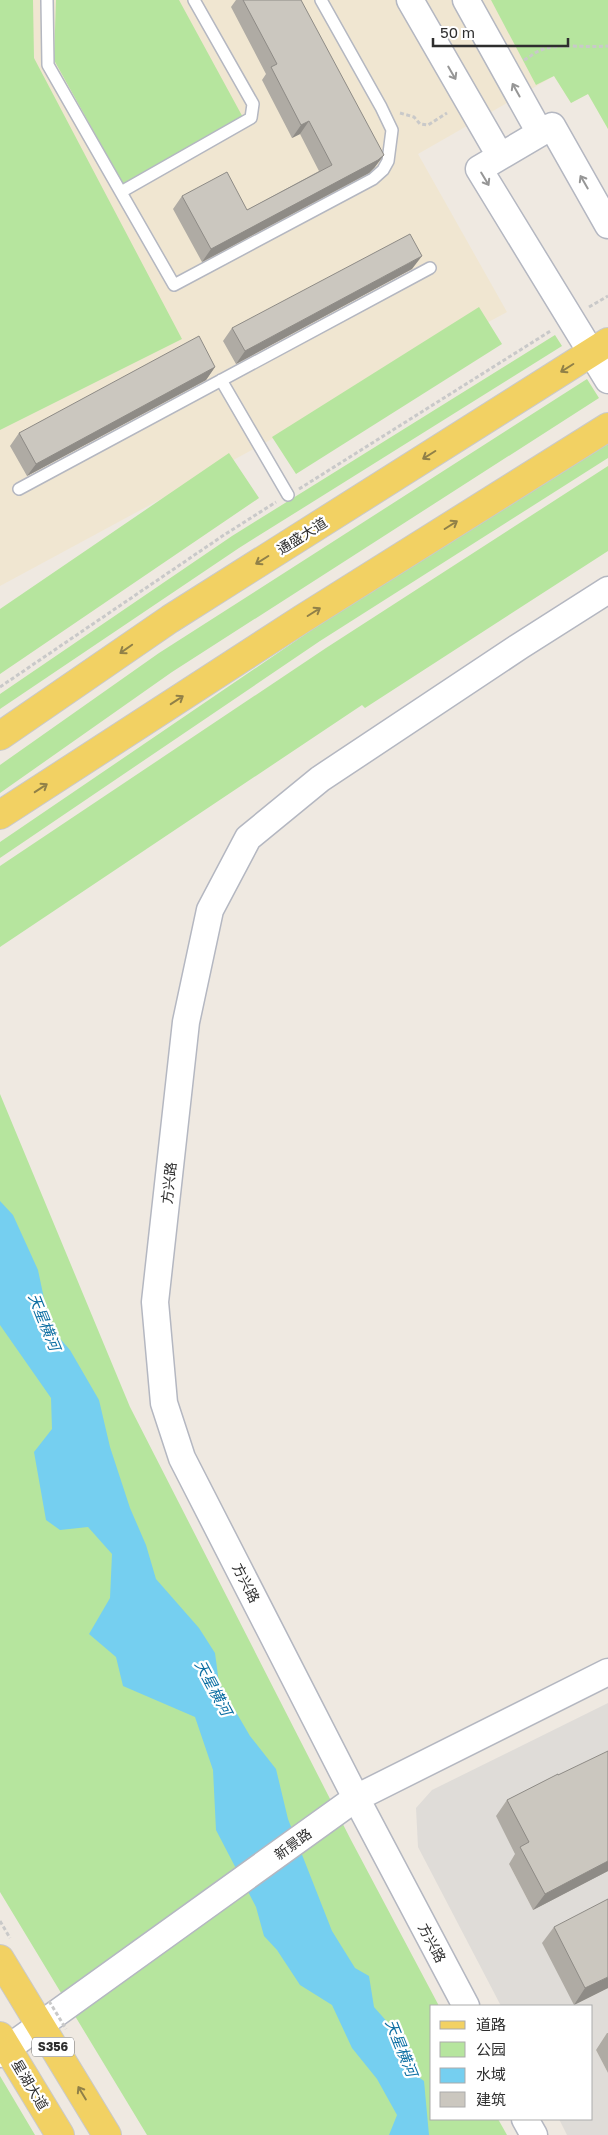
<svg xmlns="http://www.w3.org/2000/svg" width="608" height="2135" viewBox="0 0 608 2135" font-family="'Golos Text','Noto Sans SC',sans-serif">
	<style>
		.education { fill: #f0e6d1 }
		.green { fill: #b6e59e }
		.plaza { fill: #dfdcd8; fill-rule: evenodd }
		.water { fill: #75cff0 }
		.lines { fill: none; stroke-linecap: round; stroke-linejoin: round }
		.service-casing { stroke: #b4b7c1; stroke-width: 14 }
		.tertiary-casing { stroke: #b4b7c1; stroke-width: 29 }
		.primary-casing { stroke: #c9c9c9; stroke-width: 30 }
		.path { stroke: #c9c9c9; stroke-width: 3; stroke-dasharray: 4 2.5; stroke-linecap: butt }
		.service { stroke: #fff; stroke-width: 11 }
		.tertiary { stroke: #fff; stroke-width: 26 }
		.primary { stroke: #f2d163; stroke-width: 28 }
		.path-bridge { stroke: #c9c9c9; stroke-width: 3; stroke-dasharray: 4 2.5; stroke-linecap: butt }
		.wall { fill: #afaba4 }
		.shaded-wall { fill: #8e8b86 }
		.building { fill: #cbc7bf; stroke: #8e8b86 }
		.oneway { stroke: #969696 }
		.oneway2 { stroke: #908048 }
		.labels { text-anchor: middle; stroke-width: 4.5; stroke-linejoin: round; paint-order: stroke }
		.shield { fill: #fff; stroke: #6d6d6d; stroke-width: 1 }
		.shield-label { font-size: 12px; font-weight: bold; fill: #2e2e2e }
		.street-label { font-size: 14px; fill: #2e2e2e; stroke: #fff }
		.water-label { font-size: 15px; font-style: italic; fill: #0d6fa3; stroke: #fff }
	</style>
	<rect width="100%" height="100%" fill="#efe9e1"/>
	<path class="education" d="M0 0H608V129L588 94 571 103 554 76 418 154 507 312 0 586Z"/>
	<path class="green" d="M0 0H33L34 58 182 339 0 430Z
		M56 0H179L246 123 124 186 54 60Z
		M491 0H608V129L588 94 571 103 554 76 536 85Z
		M479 307 502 344 296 474 272 437Z
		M555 335 562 346 239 548 0 709V694L232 536Z
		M587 379 599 398 172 672 0 793V765L159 653Z
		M608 441V458L320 641 0 858V842L313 629Z
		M229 453 259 498 0 674V609Z
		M608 466V551L365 708 362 705 0 947V866L326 648Z
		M0 1094 130 1407 351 1840 439 2006H432V2119H498L507 2135H147L0 1892Z
		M0 2076 35 2135H0Z"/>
	<path class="plaza" d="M608 1703V1910L574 2005 608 1988V2044L596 2050 608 2073V2135H567L559 2119H592V2006H501L418 1847 416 1808 432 1790ZM518 1859 533 1910 509 1864Z"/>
	<path class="water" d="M0 1201 13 1215 38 1270 50 1327 70 1350 99 1400 110 1447 130 1508 146 1545 156 1579 199 1628 215 1653 219 1683 250 1736 276 1769 288 1819 332 1931 355 1968 369 1976 374 2007 397 2033 407 2069 424 2081 429 2135H389L397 2115 377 2079 352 2048 332 2005 300 1985 277 1950 264 1936 256 1907 216 1830 213 1770 195 1717 123 1686 116 1657 89 1634 110 1598 112 1554 88 1527 60 1530 46 1520 34 1452 52 1429 51 1398 0 1325Z"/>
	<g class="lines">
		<g class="service-casing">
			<path id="service" d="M47 0 48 65 174 285 373 179 383 170 388 161 392 130 381 107 321 0
				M121 192 251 118 253 104 194 0
				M221 380 288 495
				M19 489 430 268"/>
		</g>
		<g class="tertiary-casing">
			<path id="tertiary" d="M410 0 500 156
				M466 0 540 133
				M608 225 552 126 479 169 608 380
				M466 2006 356 1798 182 1458 164 1403 155 1302 186 1022 210 910 248 838 320 779 520 646 608 590
				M0 2054 356 1798 608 1672
				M525 2119 534 2135"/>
		</g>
		<g class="primary-casing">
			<path id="primary" d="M0 736 170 619 608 342
				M0 815 302 619 608 427
				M0 1959 107 2135
				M0 2036 60 2135"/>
		</g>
		<path class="path" d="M524 60C530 57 535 52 541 50 558 43 588 48 608 46
			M400 113 414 117 420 124 428 125 447 113
			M589 307 608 296
			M299 489 552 330
			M0 687 224 535 276 502
			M0 1921 10 1938"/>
		<use href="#service" class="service"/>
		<use href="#tertiary" class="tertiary"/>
		<use href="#primary" class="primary"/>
		<path class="path-bridge" d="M49 2001 66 2029"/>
	</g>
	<path class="wall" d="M236 0H301L375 167 369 173 202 262 173 209 182 196 247 210 319 171 300 134 292 138 262 80 266 74 231 7Z
		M412 269 236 364 223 341 232 328Z
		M215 367 206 380 27 476 10 446 19 433Z
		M558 1775 608 1871 533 1910 509 1864 515 1854 496 1816 507 1800Z
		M554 1927 608 1988 574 2005 542 1943Z
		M607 2033H608V2073L596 2050Z"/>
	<path class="shaded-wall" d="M309 121 300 134 292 138 301 125Z
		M384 155 375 167 369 173 202 262 211 249Z
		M422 256 412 269 236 364 245 351Z
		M215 367 206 380 27 476 36 464Z
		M608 1861V1871L533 1910 545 1894Z
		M608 1977V1988L574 2005 585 1988Z"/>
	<path class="building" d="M243 0H301L384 155 378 160 211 249 182 196 227 172 247 210 332 165 309 121 301 125 271 67 277 64Z
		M410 234 422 256 245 351 232 328Z
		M199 336 215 367 36 464 19 433Z
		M608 1751V1861L545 1894 520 1847 529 1842 507 1800 558 1774V1775Z
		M608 1899V1977L585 1988 554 1927Z"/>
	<defs><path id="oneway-shaft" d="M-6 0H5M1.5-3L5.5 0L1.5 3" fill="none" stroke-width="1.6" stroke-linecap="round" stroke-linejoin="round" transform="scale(1.25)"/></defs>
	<g class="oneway">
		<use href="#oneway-shaft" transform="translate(452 73) rotate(60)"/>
		<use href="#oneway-shaft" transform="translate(516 90) rotate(-119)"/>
		<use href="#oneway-shaft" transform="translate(485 179) rotate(59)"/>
		<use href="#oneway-shaft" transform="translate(584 182) rotate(-120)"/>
	</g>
	<g class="oneway2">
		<use href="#oneway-shaft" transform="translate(567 368) rotate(148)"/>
		<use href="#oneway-shaft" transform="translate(429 455) rotate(148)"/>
		<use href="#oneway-shaft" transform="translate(451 525) rotate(-32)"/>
		<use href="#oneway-shaft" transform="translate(262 560) rotate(148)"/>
		<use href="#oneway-shaft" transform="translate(314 612) rotate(-32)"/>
		<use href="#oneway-shaft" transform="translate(126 649) rotate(145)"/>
		<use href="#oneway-shaft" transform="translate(177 700) rotate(-33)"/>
		<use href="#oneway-shaft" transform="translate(41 788) rotate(-33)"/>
		<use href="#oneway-shaft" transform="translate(82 2093) rotate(-121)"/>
	</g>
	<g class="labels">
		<rect class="shield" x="32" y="2037.5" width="42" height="19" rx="4"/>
		<g class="shield-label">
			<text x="53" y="2051">S356</text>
		</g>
		<g class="street-label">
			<text transform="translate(302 536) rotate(-32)" y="5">通盛大道</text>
			<text transform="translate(169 1183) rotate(-84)" y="5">方兴路</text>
			<text transform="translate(246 1583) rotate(63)" y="5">方兴路</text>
			<text transform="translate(293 1844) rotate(-36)" y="5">新景路</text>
			<text transform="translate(432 1943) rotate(62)" y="5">方兴路</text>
			<text transform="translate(30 2085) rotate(59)" y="5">星湖大道</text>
		</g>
		<g class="water-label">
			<text transform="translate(44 1322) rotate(68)" y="5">天星横河</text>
			<text transform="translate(213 1688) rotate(62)" y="5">天星横河</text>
			<text transform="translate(401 2048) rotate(68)" y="5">天星横河</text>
		</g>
	</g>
	<rect x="430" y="2005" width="162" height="115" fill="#ffffff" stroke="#ababab"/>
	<rect x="440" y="2021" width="25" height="8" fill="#f2d163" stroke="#ababab"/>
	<text x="476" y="2030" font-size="15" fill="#2e2e2e">道路</text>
	<rect x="440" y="2042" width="25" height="15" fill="#b6e59e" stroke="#ababab"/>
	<text x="476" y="2055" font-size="15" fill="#2e2e2e">公园</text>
	<rect x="440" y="2068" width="25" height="15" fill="#75cff0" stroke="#ababab"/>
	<text x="476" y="2080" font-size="15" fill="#2e2e2e">水域</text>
	<rect x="440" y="2092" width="25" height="15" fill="#cbc7bf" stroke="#ababab"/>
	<text x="476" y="2105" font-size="15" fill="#2e2e2e">建筑</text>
	<path d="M433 38v8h135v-8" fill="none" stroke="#2e2e2e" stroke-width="2.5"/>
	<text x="440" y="38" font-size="15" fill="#2e2e2e" stroke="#ffffff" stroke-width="4" paint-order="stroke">50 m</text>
</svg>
